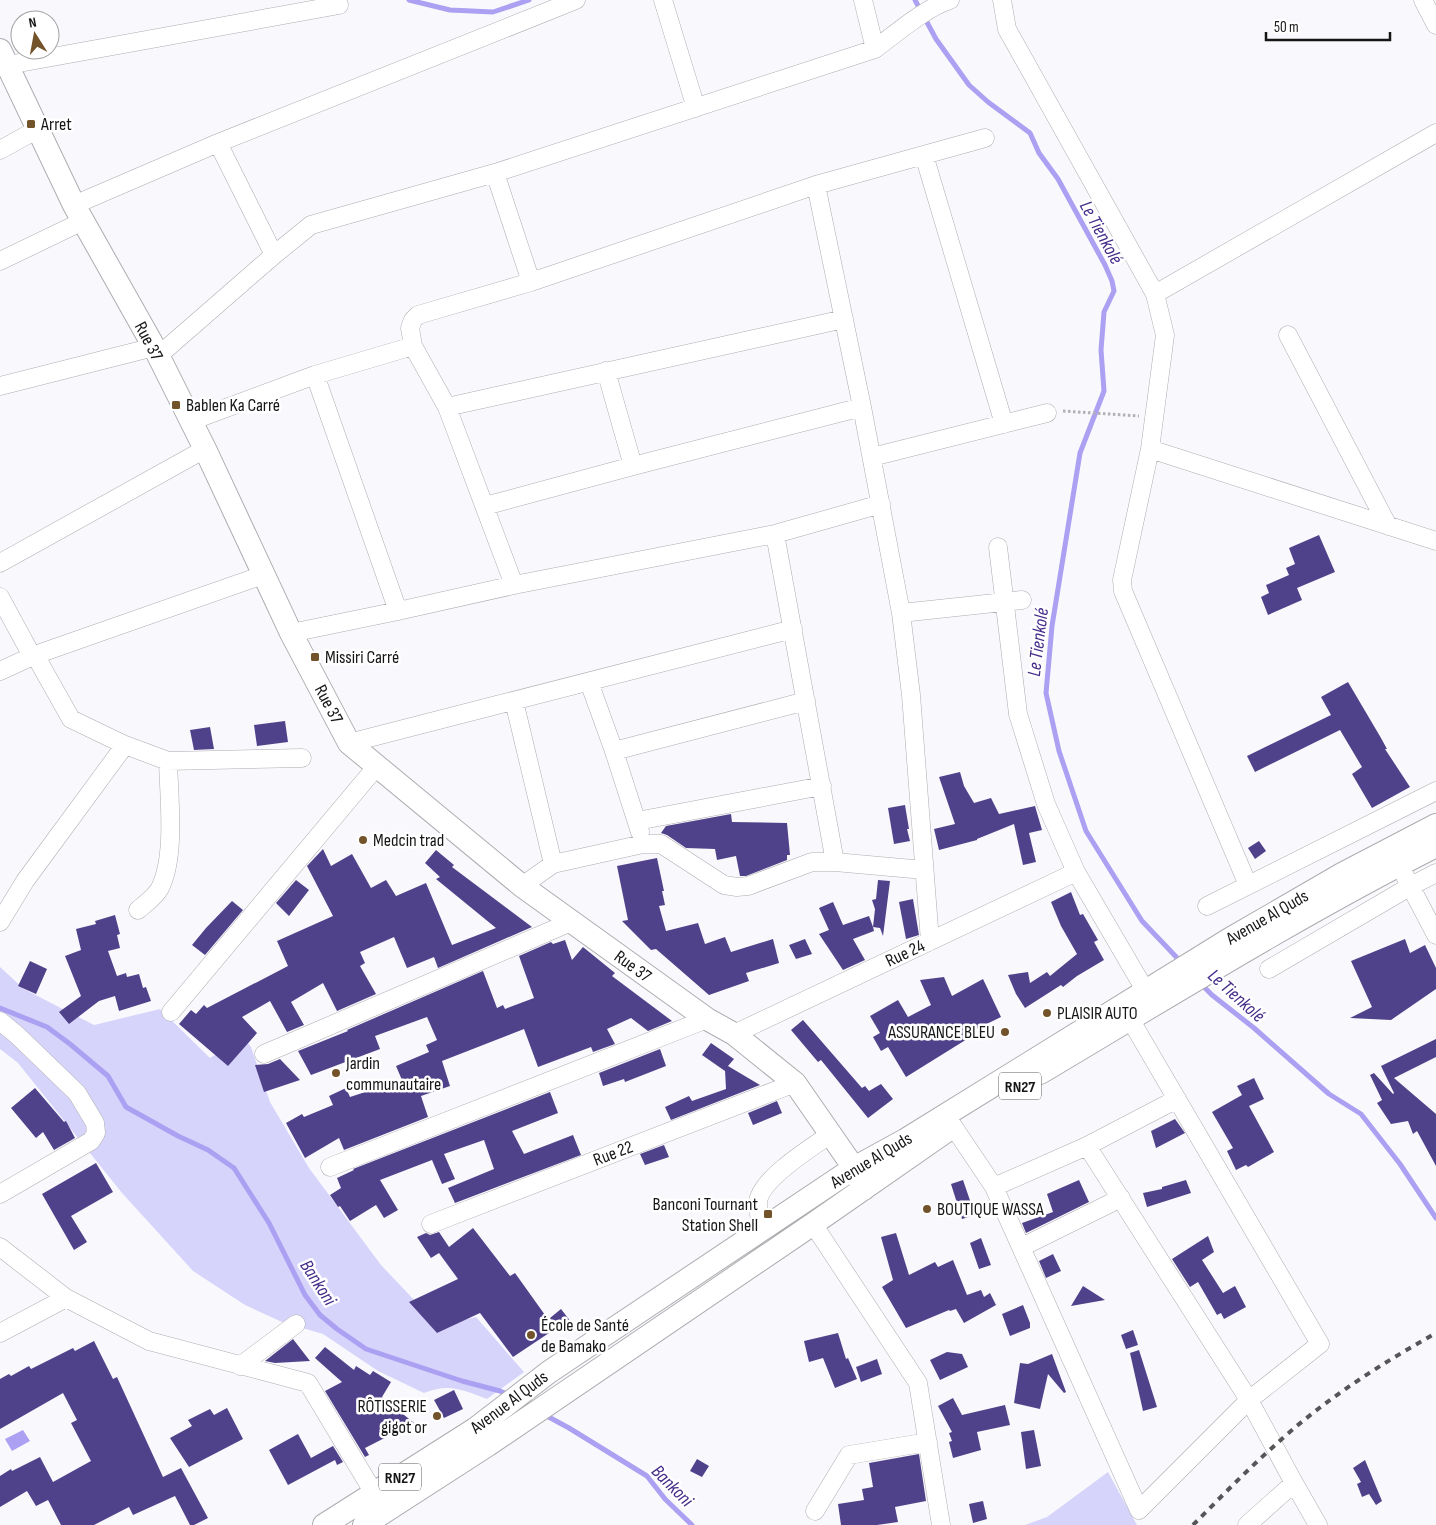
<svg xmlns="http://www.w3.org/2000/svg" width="1436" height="1525" viewBox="0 0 1436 1525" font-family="'Sofia Sans Condensed',sans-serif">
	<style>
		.green { fill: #d7d4fb }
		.water { fill: #aba0f1 }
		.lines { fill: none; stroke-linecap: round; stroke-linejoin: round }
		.stream { stroke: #aba0f1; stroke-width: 5 }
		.building { fill: #50428a }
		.minor-casing { stroke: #adadb1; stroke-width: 19 }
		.major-casing { stroke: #adadb1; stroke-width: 24 }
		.path { stroke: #b1b1b4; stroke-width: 3; stroke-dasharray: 2.5 2.5; stroke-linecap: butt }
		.minor { stroke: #fff; stroke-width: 18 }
		.major { stroke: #fff; stroke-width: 22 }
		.rail { stroke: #565658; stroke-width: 4; stroke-dasharray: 6 6; stroke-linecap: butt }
		.poi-dot { fill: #735329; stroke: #fff; stroke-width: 2 }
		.labels { text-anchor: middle; stroke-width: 5; stroke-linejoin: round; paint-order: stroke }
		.shield { fill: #fff; stroke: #5c5c5d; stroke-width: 1 }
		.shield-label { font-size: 16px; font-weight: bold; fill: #161617 }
		.poi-label { font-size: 18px; fill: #161617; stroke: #fff; text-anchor: start }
		.street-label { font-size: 18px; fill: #161617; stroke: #fff }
		.water-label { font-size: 19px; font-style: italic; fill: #452d8a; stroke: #fff }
	</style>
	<rect width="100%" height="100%" fill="#f9f9fd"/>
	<path class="green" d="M0 967 24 989 94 1025 160 1009 210 1058 244 1038 251 1047 270 1102 309 1168 381 1265 437 1324H446L476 1317 524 1372 487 1399C462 1390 450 1383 424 1393L378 1371 323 1334 282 1322 245 1305 193 1271 122 1193 18 1063 0 1049Z
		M1108 1472 1137 1525H1025L1047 1517Z"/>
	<path class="water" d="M23 1430 30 1441 12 1451 5 1439Z"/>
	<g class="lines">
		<path class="stream" d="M409 0 450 10 493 12 529 0
			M915 0 936 39 969 85 988 102 1030 133 1039 153 1058 179 1105 265 1112 281 1114 291 1104 312 1101 350 1104 391 1080 453 1052 626 1046 693 1059 751 1086 831 1142 921 1181 962
			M1200 983 1212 995 1254 1028 1329 1094 1361 1114 1400 1164 1436 1218
			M0 1008 47 1027 70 1044 108 1076 126 1107 178 1136 208 1150 234 1168 269 1223 305 1295 320 1315 337 1329 366 1349 462 1381 500 1391 509 1395
			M545 1415 569 1428 647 1476 665 1499 692 1525"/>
	</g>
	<path class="building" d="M1319 535 1335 572 1297 588 1302 600 1268 615 1261 597 1269 593 1266 585 1289 575 1286 568 1295 564 1289 548Z
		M1348 682 1381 738 1387 749H1385L1410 787 1372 808 1352 774 1362 767 1340 730 1255 772 1247 756 1331 715 1321 697Z
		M285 721 288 742 257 746 254 725Z
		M210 727 214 749 194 750 190 730Z
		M960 772 964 786 974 803 991 798 999 814 1035 806 1042 830 1029 833 1036 862 1023 865 1014 824 977 839V840L939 850 934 829 955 824 939 777Z
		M905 805 909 829H907L910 841 894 844 888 808Z
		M731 814 732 822 787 823 790 855H787V860L746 876H740L736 856 717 860 715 849 686 848 667 835 661 833 666 826Z
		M1259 841 1266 851 1255 859 1248 848Z
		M323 849 331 866 352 854 371 888 386 880 396 896 426 883 452 945 496 928 436 879 440 877 425 863 436 850 454 865 452 867 532 927 438 968 434 957 407 968 394 937 360 952 365 963 360 966 376 994 337 1011 323 983 291 1002 304 1025 287 1032 270 1001 242 1017 257 1033 228 1066 179 1024 191 1010 196 1014 204 1005 207 1008 288 966 277 941 333 916 307 866Z
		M657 858 664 891H662L665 905 659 906 666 931 698 923 705 944 725 937 731 952 773 939 779 963 746 973 749 981 709 995 656 949 651 950 622 921 628 920 617 866Z
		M296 880 309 890 289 916 276 903Z
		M878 880 890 881 883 936 880 928 873 927 874 931 853 939 865 960 843 970 819 934 829 930 819 908 833 902 843 925 869 916 873 927 875 909 872 900 876 899Z
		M1071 892 1080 915 1083 914 1098 940 1094 942 1104 960 1077 976 1063 987 1061 985 1025 1008 1016 994 1008 975 1028 972 1030 983 1047 972 1050 976 1077 954 1061 926 1051 902Z
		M913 899 919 935 906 939 899 902Z
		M232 901 243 910 205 955 192 945 206 928Z
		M115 915 120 934 117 935 120 948 108 951 117 976 126 973 127 977 139 974 143 988 146 987 151 1001 119 1011 115 996 99 1001 69 1024 59 1012 81 996 65 956 81 950 76 929 96 924 95 921Z
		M805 939 812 954 796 959 789 945Z
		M1405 939 1410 953 1425 945 1436 968V989L1391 1020 1350 1018 1372 1007 1351 961Z
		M565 940 572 960 583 947 615 973 612 976 672 1021 648 1031 631 1018 607 1029 615 1044 593 1052 591 1047 538 1067 524 1029 442 1061 450 1086 421 1096 428 1117 344 1150 339 1138 305 1158 286 1123 302 1114 304 1117 333 1105 329 1096 346 1088 350 1097 402 1080 396 1066 429 1052 426 1045 437 1040 427 1017 375 1036 380 1049 311 1075 298 1051 348 1031 347 1030 483 971 497 1008 503 1005 505 1009 534 998 519 956 551 942 553 944Z
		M30 961 47 969 36 994 18 986Z
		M944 977 952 996 983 979 1001 1017 970 1032 972 1036 906 1077 888 1047 881 1051 873 1037 880 1033 870 1016 898 1000 908 1017 931 1005 920 980Z
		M803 1020 862 1088 865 1086 869 1091 881 1084 893 1099 868 1118 821 1060 818 1062 791 1030Z
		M1436 1039V1057L1394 1078 1436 1114V1166L1417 1131 1413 1134 1408 1121 1391 1124 1377 1103 1382 1100 1370 1075 1374 1073 1393 1094 1394 1093 1381 1066Z
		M711 1043 734 1059 728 1066 760 1085 671 1120 665 1107 689 1096 692 1101 726 1089 725 1070V1071L702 1055Z
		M660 1049 666 1066 625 1082 624 1079 603 1086 599 1073Z
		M280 1059 300 1080 264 1092 255 1065 268 1064Z
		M1254 1078 1264 1099 1249 1106 1274 1152 1248 1167 1246 1165 1236 1170 1227 1151 1233 1148 1212 1112 1242 1095 1237 1086Z
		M35 1088 64 1122 66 1121 75 1138 54 1150 43 1132 36 1138 11 1108Z
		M550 1092 558 1113 512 1131 524 1154 573 1135 581 1155 455 1203 448 1188 494 1169 484 1140 444 1154 455 1179 442 1184 432 1160 380 1180 398 1210 384 1218 376 1205 350 1221 340 1206 338 1207 330 1195 341 1188 337 1178 354 1170 353 1169Z
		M777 1101 782 1113 753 1125 748 1113Z
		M1175 1119 1185 1133 1156 1148 1151 1131Z
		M664 1145 669 1157 645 1165 640 1154Z
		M96 1163 113 1192 71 1216 87 1242 74 1250 42 1194Z
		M963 1180 975 1215 962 1219 951 1184Z
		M1079 1180 1089 1202 1026 1233 1022 1223 1053 1212 1047 1194Z
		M1186 1180 1191 1193 1147 1207 1143 1193 1162 1189V1187Z
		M473 1228 510 1276 515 1273 555 1329 513 1357 480 1313 437 1333 409 1302 458 1279 439 1253 431 1258 417 1237 426 1233 430 1235 439 1232 449 1247Z
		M896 1233 909 1275 935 1262 938 1267 953 1260 967 1295 981 1290 984 1297 990 1293 996 1305 964 1323 956 1309 950 1311 949 1310 906 1328 882 1287 893 1280 881 1237Z
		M1208 1236 1214 1252 1202 1260 1223 1293 1235 1286 1246 1307 1224 1319 1221 1313 1217 1315 1198 1282 1190 1287 1172 1259Z
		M981 1238 991 1265 979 1269 970 1243Z
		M1053 1254 1061 1271 1046 1278 1039 1261Z
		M1083 1286 1105 1300 1071 1306Z
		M1023 1305 1030 1323V1328L1010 1336 1002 1314Z
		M561 1309 571 1322 560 1331 550 1318Z
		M1133 1330 1138 1345 1126 1349 1121 1335Z
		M838 1333 846 1359 848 1358 857 1379 835 1388 823 1358 809 1362 804 1341Z
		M293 1339 310 1361 275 1363 265 1361Z
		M94 1341 113 1379 117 1377 163 1477 181 1468 208 1518 194 1525H190L175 1496 133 1515 129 1507 94 1525H61L48 1500 36 1506 27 1491 0 1507V1476L11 1469 12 1471 40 1457 53 1482 91 1461 71 1423 77 1420 63 1393 0 1429V1379L9 1374 11 1376 29 1366 31 1369 73 1348 75 1351Z
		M325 1347 354 1370 356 1366 370 1375 373 1371 391 1382 382 1397 414 1423 365 1448 369 1455 365 1457 325 1391 342 1382 315 1358Z
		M1139 1350 1157 1407 1143 1411 1130 1353Z
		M947 1352 962 1354 968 1367 940 1380 930 1360Z
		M1052 1354 1066 1392 1064 1393 1048 1374 1040 1409 1014 1403 1020 1363 1028 1364Z
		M877 1359 882 1374 861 1382 856 1367Z
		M454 1390 463 1409 444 1418 434 1400Z
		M953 1398 962 1415 1005 1405 1010 1425 977 1432 981 1450 953 1458 949 1442 952 1441 949 1433 952 1432 938 1406Z
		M227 1408 243 1439 189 1467 170 1438 192 1426 188 1420 210 1409 214 1415Z
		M1034 1430 1041 1466 1026 1469 1021 1432Z
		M298 1434 311 1458 333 1446 343 1462 337 1465 335 1460 288 1485 269 1450Z
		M919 1454 926 1501 895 1507 898 1522 877 1525H841L838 1504 864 1500 862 1489 873 1487 869 1463Z
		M697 1459 709 1466 702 1477 690 1471Z
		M1365 1460 1382 1501 1376 1505 1369 1494 1362 1497 1357 1484 1361 1482 1353 1468Z
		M983 1501 987 1519 973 1523 969 1504Z"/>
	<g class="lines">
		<g class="minor-casing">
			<path id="minor" d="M663 0 696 108
				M863 0 875 49
				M1002 0 1007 29 1155 294 1165 335 1150 449 1122 580 1123 591 1248 885
				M1423 0 1436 25
				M8 65 339 5
				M218 143 274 255
				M0 150 38 129
				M924 155 1004 424
				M495 173 531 282
				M816 185 862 407 901 613 911 695 930 941
				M74 205 218 143 576 0
				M0 261 83 221
				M1155 294 1436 133
				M1288 335 1388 526
				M158 356 274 255 311 225 495 173 875 49C895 34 927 7 950 0
				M606 371 633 466
				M315 375 398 611
				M0 386 154 347
				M447 407 844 319
				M191 421 315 375 413 346
				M1150 449 1436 541
				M872 457 1047 413
				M485 506 633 466 862 407
				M775 534 835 862 924 870
				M998 547 1018 714 1046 804 1076 872 1145 990
				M0 563 205 449
				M514 585 447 407 413 346 410 328 413 320 418 315 531 282 816 185 985 138
				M0 597 32 656
				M901 613 1022 600
				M291 633 398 611 514 585 775 534 881 504
				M35 655 71 719 125 745 168 761 302 758
				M0 671 35 655 263 575
				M589 682 614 751 640 832
				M514 701 553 864 522 886
				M349 743 793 629
				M614 751 806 701
				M637 821 822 786
				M553 864 643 844H661L724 885 737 887 748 886 812 862H835
				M1405 876 1436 935
				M1207 906 1436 791
				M138 910C145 904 156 896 160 888 176 856 169 798 168 761
				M0 922 25 881 125 745
				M1269 969 1411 886 1436 873
				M171 1012 377 766
				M0 1021 17 1035 77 1093 95 1123 96 1133 91 1141 0 1194
				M734 1034 1076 872
				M264 1054 571 922
				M953 1126 994 1187 1139 1510 1249 1400 1320 1344 1130 1019
				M1087 1146 1249 1400 1294 1483 1318 1525
				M330 1167 707 1019
				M994 1187 1087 1146 1177 1099
				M431 1224 795 1083
				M813 1224 918 1383 941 1525
				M762 1229C761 1221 757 1210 758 1202 760 1179 812 1147 831 1134
				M0 1247 66 1298 149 1341 308 1383 374 1493
				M1022 1247 1121 1198
				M0 1333 66 1298
				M240 1366 296 1324
				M815 1511 849 1455 928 1442
				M1247 1525 1294 1483"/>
		</g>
		<g class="major-casing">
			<path id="major" d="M0 50 74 205 154 347 205 449 291 633 349 743 522 886 707 1019 734 1034 795 1083 854 1168 864 1189
				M1040 1073C1171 995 1300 915 1436 846
				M324 1525 475 1429 549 1372 854 1168 905 1140 1228 940 1342 874 1436 825
				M364 1525 488 1445 813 1224 951 1128"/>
		</g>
		<path class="path" d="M1063 411 1139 416"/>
		<use href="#minor" class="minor"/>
		<use href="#major" class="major"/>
		<path class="rail" d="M1193 1525C1219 1499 1245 1472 1273 1447 1321 1402 1379 1365 1436 1333"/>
	</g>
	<g class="poi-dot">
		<rect x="26" y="119" width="10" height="10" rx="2.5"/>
		<rect x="171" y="400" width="10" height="10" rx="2.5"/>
		<rect x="310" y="652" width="10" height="10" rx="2.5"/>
		<circle cx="363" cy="840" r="5"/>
		<circle cx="1047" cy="1013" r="5"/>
		<circle cx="1005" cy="1032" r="5"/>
		<circle cx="336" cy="1073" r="5"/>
		<circle cx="927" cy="1209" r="5"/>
		<rect x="763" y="1209" width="10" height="10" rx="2.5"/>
		<circle cx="531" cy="1335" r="5"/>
		<circle cx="437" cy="1416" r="5"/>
	</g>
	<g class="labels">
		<g class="shield">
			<rect x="999" y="1072.5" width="42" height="27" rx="4"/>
			<rect x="379" y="1463.5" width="42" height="27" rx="4"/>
		</g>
		<g class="shield-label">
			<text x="1020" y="1092">RN27</text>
			<text x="400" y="1483">RN27</text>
		</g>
		<g class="poi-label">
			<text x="41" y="130">Arret</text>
			<text x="186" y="411">Bablen Ka Carré</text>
			<text x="325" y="663">Missiri Carré</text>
			<text x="373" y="846">Medcin trad</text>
			<text x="1057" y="1019">PLAISIR AUTO</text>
			<text x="995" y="1038" text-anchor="end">ASSURANCE BLEU</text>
			<text x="346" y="1069">Jardin<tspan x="346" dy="21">communautaire</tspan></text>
			<text x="758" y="1210" text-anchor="end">Banconi Tournant<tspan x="758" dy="21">Station Shell</tspan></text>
			<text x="937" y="1215">BOUTIQUE WASSA</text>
			<text x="541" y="1331">École de Santé<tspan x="541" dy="21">de Bamako</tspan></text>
			<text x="427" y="1412" text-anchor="end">RÔTISSERIE<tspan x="427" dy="21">gigot or</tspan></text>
		</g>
		<g class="street-label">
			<text transform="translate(149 341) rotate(62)" y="6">Rue 37</text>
			<text transform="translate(329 704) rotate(62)" y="6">Rue 37</text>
			<text transform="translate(1267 917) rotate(-30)" y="6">Avenue Al Quds</text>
			<text transform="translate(905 953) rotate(-25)" y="6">Rue 24</text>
			<text transform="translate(633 966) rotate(36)" y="6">Rue 37</text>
			<text transform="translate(613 1153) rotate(-21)" y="6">Rue 22</text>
			<text transform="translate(871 1160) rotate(-31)" y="6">Avenue Al Quds</text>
			<text transform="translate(509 1402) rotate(-37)" y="6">Avenue Al Quds</text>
		</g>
		<g class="water-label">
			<text transform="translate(1102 232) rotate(61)" y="7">Le Tienkolé</text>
			<text transform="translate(1037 642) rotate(-83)" y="7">Le Tienkolé</text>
			<text transform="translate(1237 995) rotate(42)" y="7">Le Tienkolé</text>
			<text transform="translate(319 1282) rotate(57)" y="7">Bankoni</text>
			<text transform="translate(673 1485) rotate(45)" y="7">Bankoni</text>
		</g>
	</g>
	<g transform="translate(35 35) rotate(349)"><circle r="24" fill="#ffffff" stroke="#a2a2a2"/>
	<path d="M0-4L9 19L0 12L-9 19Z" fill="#735329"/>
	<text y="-8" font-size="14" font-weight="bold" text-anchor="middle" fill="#161617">N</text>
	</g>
	<path d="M1266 32v8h124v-8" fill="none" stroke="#161617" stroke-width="2.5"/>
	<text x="1274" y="32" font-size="15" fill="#161617" stroke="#ffffff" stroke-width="4" paint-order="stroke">50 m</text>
</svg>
